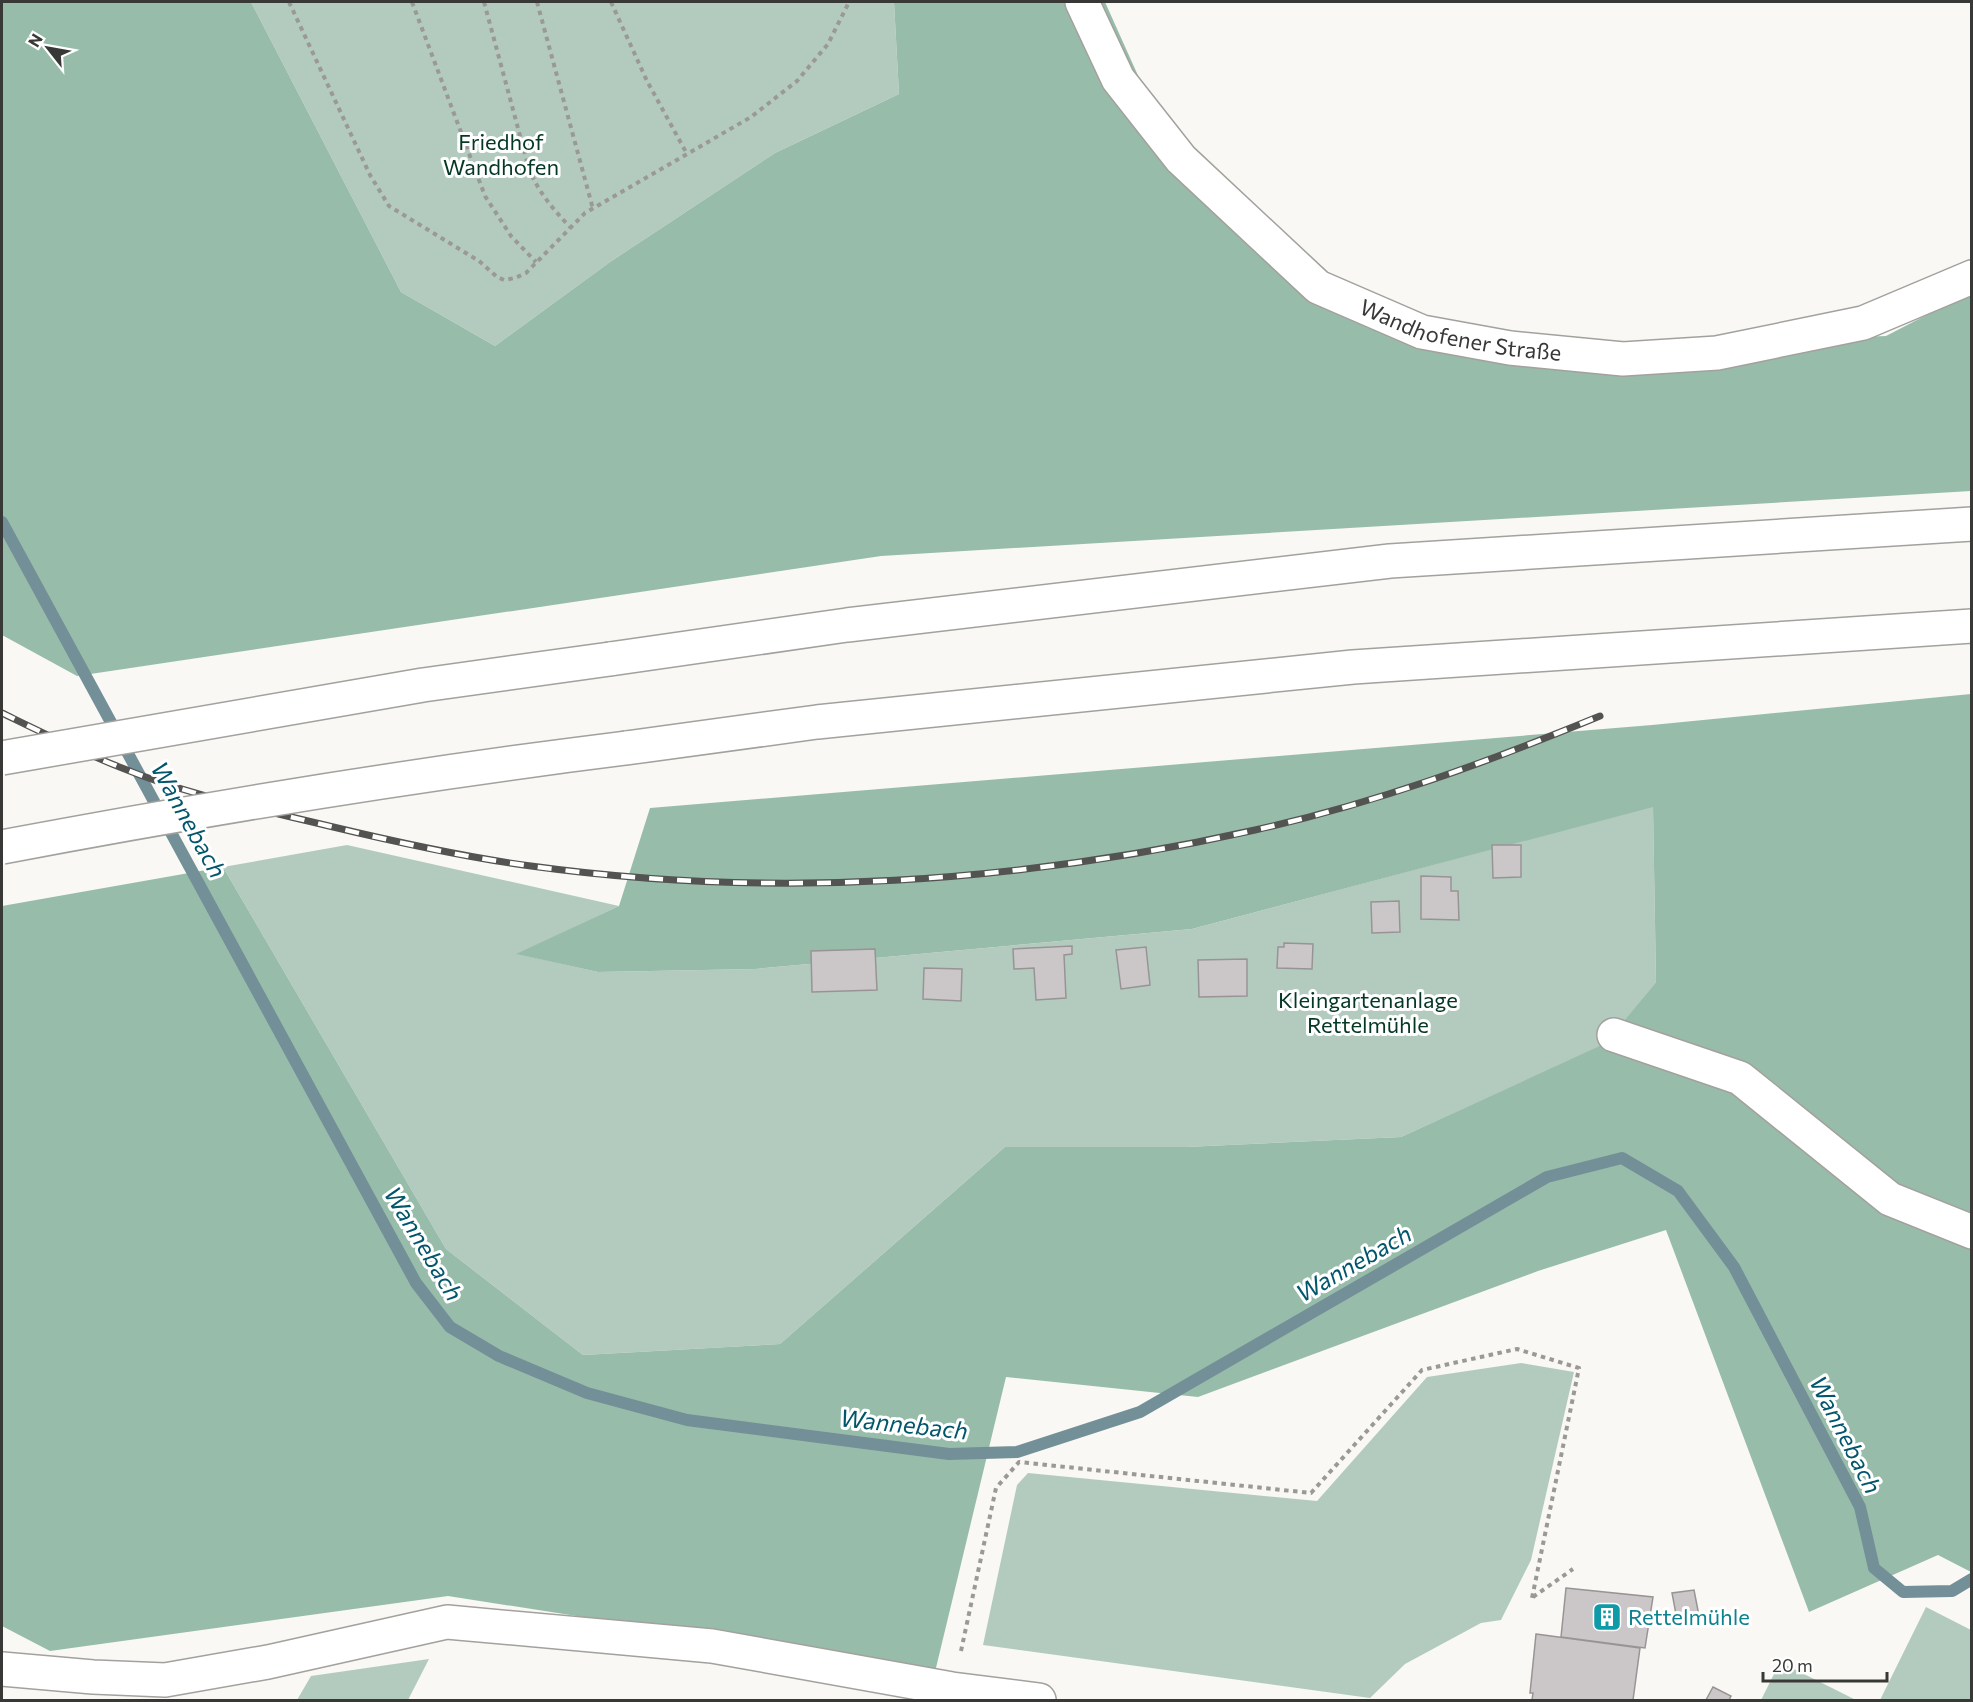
<svg xmlns="http://www.w3.org/2000/svg" width="1973" height="1702" viewBox="0 0 1973 1702" font-family="Commissioner,sans-serif">
	<style>
		.green { fill: #b3cbbe }
		.forest { fill: #98bcaa }
		.lines { fill: none; stroke-linecap: round; stroke-linejoin: round }
		.stream { stroke: #738f97; stroke-width: 12 }
		.building { fill: #cbc7c9; stroke: #989496; stroke-width: 1.5 }
		.minor-casing { stroke: #a3a19e; stroke-width: 36 }
		.highway-casing { stroke: #a3a19e; stroke-width: 36 }
		.path { stroke: #9a9996; stroke-width: 4; stroke-dasharray: 4.5 4.5; stroke-linecap: butt }
		.minor { stroke: #fff; stroke-width: 33 }
		.highway { stroke: #fff; stroke-width: 33 }
		.rail-casing { stroke: #535351; stroke-width: 7 }
		.rail { stroke: #fff; stroke-width: 4.5; stroke-dasharray: 14; stroke-linecap: butt }
		.highway-bridge-casing { stroke: #a3a19e; stroke-width: 36; stroke-linecap: butt }
		.highway-bridge { stroke: #fff; stroke-width: 33 }
		.labels { text-anchor: middle; stroke-width: 6; stroke-linejoin: round; paint-order: stroke }
		.park-label { font-size: 22px; fill: #043724; stroke: #fff }
		.street-label { font-size: 22px; fill: #383836; stroke: #fff }
		.culture-label { font-size: 22px; fill: #0d838f; stroke: #fff; text-anchor: start }
		.water-label { font-size: 24px; font-style: italic; fill: #02566b; stroke: #fff }
	</style>
	<rect width="100%" height="100%" fill="#f9f8f4"/>
	<path class="green" d="M251 2H894L899 94 775 153 610 262 495 346 401 292Z
		M1653 806 1656 982 1607 1043 1401 1137 1186 1147H1005L780 1344 583 1355 446 1249 223 867 347 845 619 906 518 954 598 972 755 969 1192 929Z
		M1521 1363 1574 1372 1531 1560 1501 1620 1481 1623 1405 1664 1370 1698 983 1645 1017 1485 1028 1473 1317 1501 1427 1377Z
		M1926 1607 1971 1630V1700H1880Z
		M429 1659 408 1700H297L311 1676Z
		M1780 1662 1856 1700H1761Z"/>
	<path class="forest" d="M2 2H251L401 292 495 346 610 262 775 153 899 94 894 2H1105L1175 158 1325 297 1514 351 1886 336 1971 292V491L881 556 77 676 2 635Z
		M1971 694V1572L1938 1555 1809 1612 1666 1230 1538 1271 1198 1397 1006 1377 935 1672 448 1596 50 1651 2 1626V906L223 867 446 1249 583 1355 780 1344 1005 1147H1186L1401 1137 1606 1043 1656 982 1653 807 1192 929 755 969 598 972 516 954 619 906 650 808 1652 725Z"/>
	<g class="lines">
		<path class="stream" d="M2 522 416 1283 450 1327 499 1356 587 1393 687 1420 949 1454 1017 1452 1140 1412 1547 1177 1622 1158 1678 1191 1734 1267 1860 1507 1874 1568 1903 1592 1952 1591 1972 1579"/>
	</g>
	<path class="building" d="M1492 845H1521V877L1493 878Z
		M1421 876 1451 877V891H1458L1459 920 1421 919Z
		M1399 901 1400 932 1372 933 1371 902Z
		M1284 943 1313 944 1312 969 1277 968 1278 947H1284Z
		M1072 946V954L1064 955 1066 998 1036 1000 1034 968 1014 969 1013 949Z
		M1146 947 1150 985 1121 989 1116 950Z
		M875 949 877 990 812 992 811 951Z
		M1247 959V996L1199 997 1198 960Z
		M924 968 962 969 961 1001 923 999Z
		M1566 1588 1653 1597 1645 1648 1561 1637Z
		M1694 1590 1700 1621 1678 1625 1672 1593Z
		M1536 1634 1640 1648 1633 1700H1532L1533 1693H1530Z
		M1713 1687 1731 1696 1729 1700H1706Z"/>
	<g class="lines">
		<g class="minor-casing">
			<g id="minor">
				<path id="s1" d="M1082 2 1118 79 1181 159 1318 287 1422 332 1510 348 1623 359 1717 353 1863 323 1972 277"/>
				<path d="M1614 1035 1740 1078 1890 1199 1972 1232"/>
				<path d="M2 1669 93 1677 165 1680 268 1662 447 1622 712 1646 952 1689 1039 1700"/>
			</g>
		</g>
		<g class="highway-casing">
			<path id="highway" d="M610 659 847 625 1390 561 1972 524
				M626 748 817 722 1353 667 1972 626"/>
		</g>
		<path class="path" d="M289 2 370 175 389 206 479 261 497 277 504 280 515 278 526 273 585 213 751 117 797 81 828 44 849 2
			M412 2 485 196 511 236 536 262
			M484 2 529 169C539 193 553 209 571 228
			M537 2 593 209
			M611 2 647 81 687 154
			M1533 1597 1573 1569
			M961 1651 996 1488 1019 1462 1311 1493 1422 1370 1517 1349 1579 1368 1532 1598"/>
		<use href="#minor" class="minor"/>
		<use href="#highway" class="highway"/>
		<g class="rail-casing">
			<path id="rail" d="M2 713C41 732 81 752 122 768 188 795 259 809 329 826 396 842 463 857 531 866 772 899 1018 883 1255 830 1373 804 1488 762 1600 716"/>
		</g>
		<use href="#rail" class="rail"/>
		<g class="highway-bridge-casing">
			<path id="highway-bridge" d="M2 758 423 685 610 659
				M2 847C208 808 417 774 626 748"/>
		</g>
		<use href="#highway-bridge" class="highway-bridge"/>
	</g>
	<defs>
		<g id="building-square" transform="scale(1.5)"><rect x="-9" y="-9" width="18" height="18" rx="4" fill="#0f9aa8" stroke="#fff"/><path d="M-4-6H4V6H1V3H-1V6H-4ZM-2.5-4.3h1.7v1.8h-1.7ZM.8-4.3h1.7v1.8H.8ZM-2.5-1h1.7V.8h-1.7ZM.8-1h1.7V.8H.8Z" fill="#fff"/></g>
	</defs>
	<g fill-rule="evenodd">
		<use href="#building-square" x="1607" y="1617"/>
	</g>
	<g class="labels">
		<g class="park-label">
			<text x="501" y="150">Friedhof<tspan x="501" dy="25">Wandhofen</tspan></text>
			<text x="1368" y="1008">Kleingartenanlage<tspan x="1368" dy="25">Rettelmühle</tspan></text>
		</g>
		<g class="street-label">
			<text dy="8" stroke="none"><textPath href="#s1" startOffset="525">Wandhofener Straße</textPath></text>
		</g>
		<g class="culture-label">
			<text x="1628" y="1625">Rettelmühle</text>
		</g>
		<g class="water-label">
			<text transform="translate(188 820) rotate(61)" y="8">Wannebach</text>
			<text transform="translate(423 1244) rotate(59)" y="8">Wannebach</text>
			<text transform="translate(1354 1264) rotate(-30)" y="8">Wannebach</text>
			<text transform="translate(904 1425) rotate(6)" y="8">Wannebach</text>
			<text transform="translate(1845 1435) rotate(63)" y="8">Wannebach</text>
		</g>
	</g>
	<rect width="1973" height="1702" fill="none" stroke="#383836" stroke-width="6"/>
	<g transform="translate(48 48) rotate(301)" stroke="#ffffff" stroke-width="4.5" paint-order="stroke">
	<path d="M0-4.5L10 22L0 15L-10 22Z" fill="#383836"/>
	<text y="-9" font-size="16" font-weight="bold" text-anchor="middle" fill="#383836">N</text>
	</g>
	<path d="M1763 1672v9h124v-9" fill="none" stroke="#383836" stroke-width="3"/>
	<text x="1772" y="1672" font-size="18" fill="#383836" stroke="#ffffff" stroke-width="4.5" paint-order="stroke">20 m</text>
</svg>
